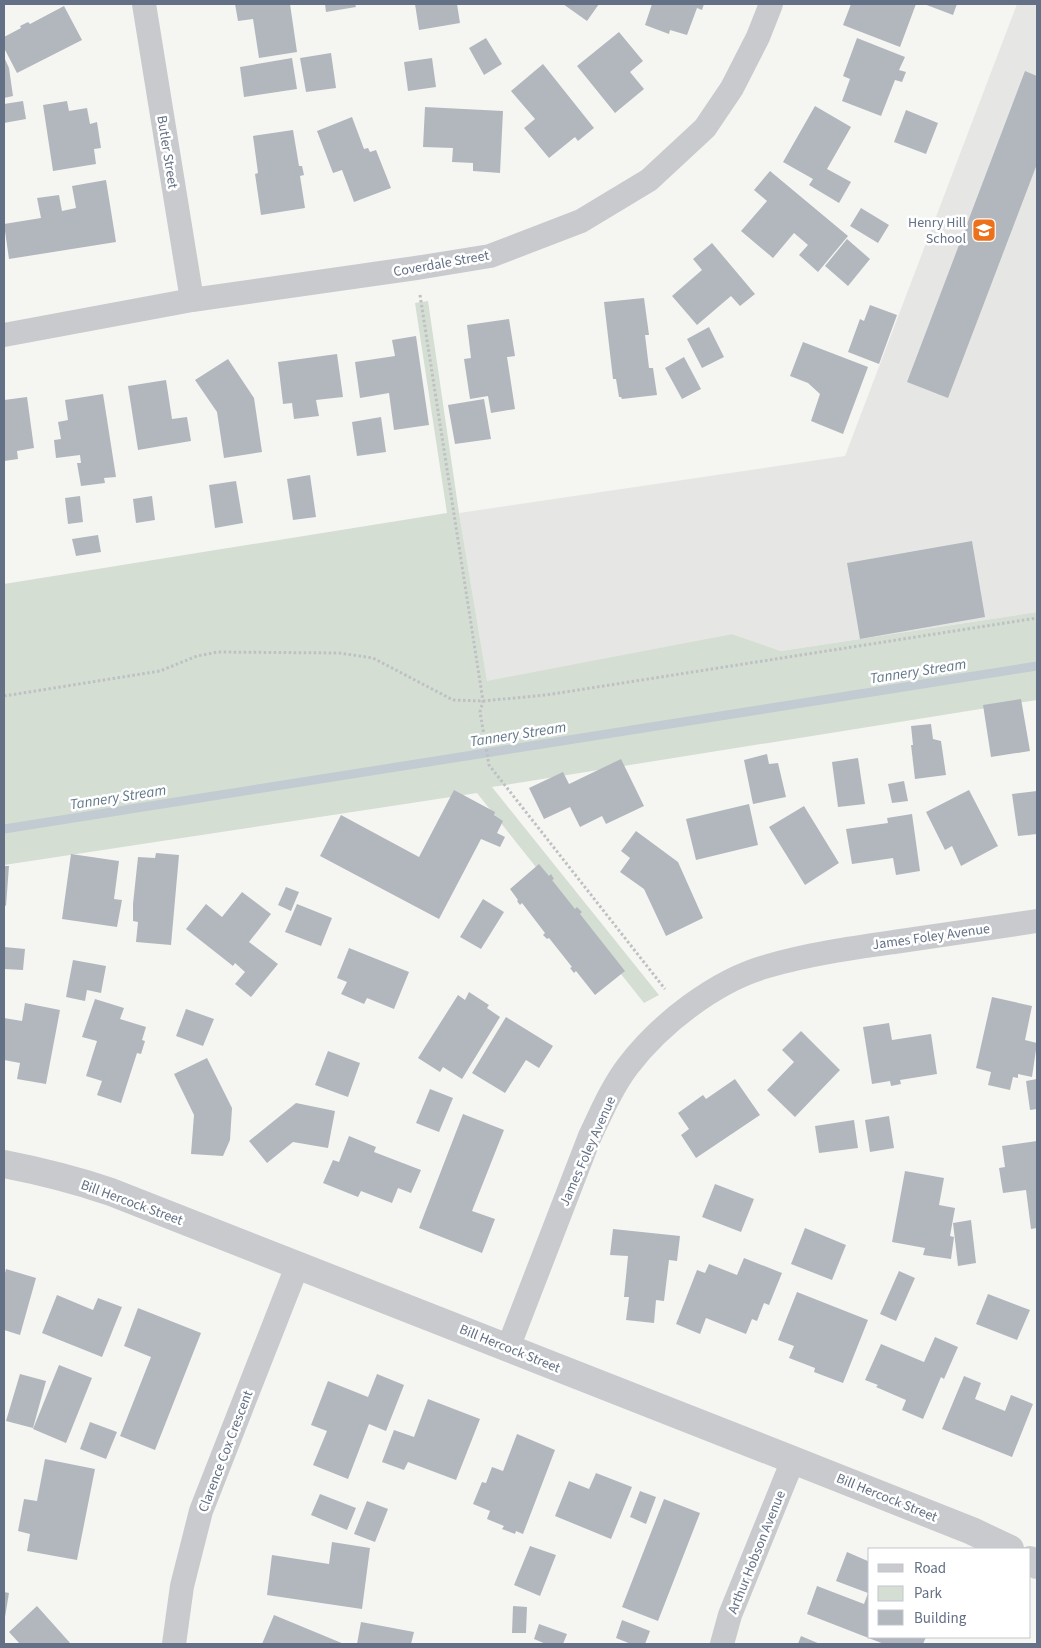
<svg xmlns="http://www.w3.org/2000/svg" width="1041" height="1648" viewBox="0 0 1041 1648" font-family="'Source Sans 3',sans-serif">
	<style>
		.built { fill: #e6e7e5 }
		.green { fill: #d5ded3 }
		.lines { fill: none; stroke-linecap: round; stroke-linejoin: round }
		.stream { stroke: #c3cbd2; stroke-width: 9 }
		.building { fill: #b2b7be }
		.path { stroke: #bfc0c3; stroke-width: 3; stroke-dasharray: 2.5 2.5; stroke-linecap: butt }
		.minor { stroke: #c8cace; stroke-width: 24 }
		.tertiary { stroke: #c8cace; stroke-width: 28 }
		.labels { text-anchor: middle; stroke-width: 5; stroke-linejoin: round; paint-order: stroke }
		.street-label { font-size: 14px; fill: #637085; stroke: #fff }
		.poi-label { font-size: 14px; fill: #637085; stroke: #fff; text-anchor: end }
		.water-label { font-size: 15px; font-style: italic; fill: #637989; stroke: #fff }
	</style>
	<rect width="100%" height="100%" fill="#f5f6f2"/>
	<path class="built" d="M1017 4H1037V612L781 651 732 634 487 682 459 513 845 456Z"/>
	<path class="green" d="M428 301 459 513 487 681 732 634 781 651 1037 612V700L492 787 659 995 644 1003 477 793 4 865V584L447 513 415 303Z"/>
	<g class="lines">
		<path class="stream" d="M4 829 1037 666"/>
	</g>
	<path class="building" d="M235 4H290L297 52 259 58 253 19 238 21Z
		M325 4H355L356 7 326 12Z
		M415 4H457L460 23 419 30Z
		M563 4H599L587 21Z
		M652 4H704L702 10 697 8 687 35 670 30 669 34 645 25Z
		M851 4 860 5 861 4H916L900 47 843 25Z
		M924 4H957L953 15Z
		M64 6 82 40 17 73 4 48V37L21 28 20 26 28 22 30 24Z
		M619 32 643 61 630 72 644 89 615 113 577 66Z
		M486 38 502 64 484 75 469 48Z
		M857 38 905 57 899 70 906 72 902 82 895 80 881 116 842 101 850 79 843 76Z
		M331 53 336 88 306 92 300 58Z
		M4 57 9 68 13 96 4 98Z
		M292 58 297 89 244 97 240 67Z
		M432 58 436 87 408 91 404 62Z
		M543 64 594 128 578 141 575 137 549 158 524 128 535 119 511 91Z
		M1025 71 1037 76V164L948 398 907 382Z
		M23 101 26 119 4 123V104Z
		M67 101 69 111 87 108 90 124 97 122 101 148 94 149 96 164 53 171 43 105Z
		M815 106 851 127 827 169 851 182 839 203 809 185 813 179 783 162Z
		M425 107 503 111 500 173 473 171V163L452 162 453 148 423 147Z
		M906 110 938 123 926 154 894 142Z
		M352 117 364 149 368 148 370 152 376 150 391 188 354 202 342 170 333 173 317 131Z
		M293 130 299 166H302L304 175 300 176 305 208 261 215 255 174 258 173 253 136Z
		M770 171 848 236 818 272 799 255 808 245 794 233 773 258 741 231 767 201 754 190Z
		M106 180 116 242 9 259 4 224 41 218 37 198 59 195 62 211 76 208 72 186Z
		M861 208 889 225 878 243 850 226Z
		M847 239 870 259 848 286 825 266Z
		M712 243 755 294 740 306 731 296 697 325 672 296 702 270 693 259Z
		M644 298 649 335H645L649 368H653L657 395 622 399 621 397H619L616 379H613L604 302Z
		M870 305 897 315 879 364 848 352 860 319 864 321Z
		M509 319 515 356 507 357 515 409 491 413 488 396 470 399 464 359 471 358 467 325Z
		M709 327 724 357 702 368 687 339Z
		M416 336 429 425 394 430 389 393 360 398 355 362 395 356 392 340Z
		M803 342 868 367 843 434 811 421 820 394 808 383 790 376Z
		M337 354 343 397 316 400 319 416 294 419 292 403 283 404 278 362Z
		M684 357 701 389 682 399 665 368Z
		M228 359 254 398 262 452 224 458 217 412 195 380Z
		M166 380 172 419 187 417 191 441 138 450 128 386Z
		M103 394 116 477 104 478 105 483 81 486 77 463H81L80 455 56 458 54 440 61 439 58 422 68 420 65 400Z
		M27 397 34 448 17 451 18 459 4 461V400Z
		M484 399 491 439 455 444 448 405Z
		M381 417 386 452 357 456 352 422Z
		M310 475 316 517 293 520 287 479Z
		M236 481 243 523 215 528 209 485Z
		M80 496 83 522 68 524 65 498Z
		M152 496 155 520 136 523 133 499Z
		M98 535 101 552 76 556 72 539Z
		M972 541 985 617 860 639 847 563Z
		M1021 699 1030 751 991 757 983 705Z
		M931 724 933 739 941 741 946 775 915 779 911 745H913L911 726Z
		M767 754 769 764 778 763 786 797 753 804 744 760Z
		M858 758 865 804 838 807 832 762Z
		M621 759 644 806 606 824 602 816 580 827 570 807 544 819 529 788 563 772 569 784Z
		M904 781 908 801 892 803 888 784Z
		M454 790 495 812 494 815 503 821 497 833 505 837 500 847 481 839 439 919 320 856 341 815 419 857Z
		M969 790 998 846 961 866 952 846 945 850 926 812Z
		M1037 791V834L1018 836 1012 794Z
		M749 804 758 845 696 860 686 819Z
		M804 806 839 863 805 885 769 827Z
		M912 814 920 871 896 875 893 858 852 864 846 829 888 823 887 818Z
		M636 831 678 862 703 918 666 936 644 889 620 872 630 858 621 851Z
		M156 853 179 855 171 945 136 942 138 922 133 921V904L138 857 155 858Z
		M71 854 119 861 114 899 122 900 117 927 62 919Z
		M539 864 549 876 551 874 554 879 552 880 575 909 577 907 582 912 580 914 625 971 595 995 576 971 574 973 570 968 572 967 549 938 547 939 543 935 545 933 522 903 520 905 517 901 518 900 510 889Z
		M4 866H9L6 906 4 905Z
		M286 887 299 892 291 911 278 905Z
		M242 892 271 914 249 942 278 964 251 997 235 984 245 972 235 963 233 966 186 929 206 904 222 917Z
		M483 899 504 912 481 949 460 937Z
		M297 904 332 918 321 946 285 932Z
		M4 947 25 949 23 970 4 969Z
		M349 948 409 972 394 1009 367 998 364 1004 341 994 347 982 337 978Z
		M73 960 106 966 101 993 87 990 85 1001 66 997Z
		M469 992 489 1005 487 1008 500 1017 462 1079 443 1067 440 1072 418 1058 458 995 465 1000Z
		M992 997 1032 1006 1025 1040 1037 1043 1032 1077 1018 1074V1078L1013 1077 1010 1090 988 1085 991 1072 976 1068Z
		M95 999 124 1008 120 1019 146 1027 142 1040 145 1041 141 1054 137 1053 121 1103 97 1095 102 1081 86 1076 97 1041 82 1037Z
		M25 1003 60 1010 46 1084 17 1079 20 1063 4 1060V1018L22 1021Z
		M186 1009 214 1019 203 1046 176 1036Z
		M506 1017 553 1046 539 1068 526 1060 505 1093 472 1073Z
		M889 1023 892 1040 931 1034 937 1074 900 1080 901 1084 891 1086 890 1081 872 1084 863 1027Z
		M801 1031 840 1070 795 1117 767 1090 794 1062 782 1050Z
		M328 1051 360 1063 348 1097 315 1085Z
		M207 1058 232 1108 230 1140 223 1156 191 1154 194 1115 174 1074Z
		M735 1079 760 1115 696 1158 681 1135 689 1129 678 1113 703 1095 706 1099Z
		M1037 1079V1109L1030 1110 1026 1081Z
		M430 1089 453 1098 439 1132 416 1123Z
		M296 1103 335 1111 328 1148 293 1142 267 1163 249 1141Z
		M463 1114 504 1130 472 1211 495 1219 482 1253 419 1228Z
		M889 1116 894 1148 870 1152 865 1120Z
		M854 1120 858 1148 819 1153 815 1126Z
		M349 1136 376 1147 374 1152 421 1170 411 1193 398 1188 392 1203 361 1191 358 1197 323 1183 333 1160 339 1162Z
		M1037 1141V1228L1031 1229 1026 1190 1003 1193 999 1168 1005 1167 1002 1146Z
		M905 1171 944 1178 939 1205 955 1208 950 1236 954 1237 951 1259 923 1255 925 1248 892 1242Z
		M715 1184 754 1199 741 1232 702 1217Z
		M971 1220 976 1263 958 1266 953 1223Z
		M805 1228 846 1245 832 1280 791 1264Z
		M613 1229 680 1236 677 1261 669 1260 664 1301 656 1300 654 1323 626 1320 629 1297H624L628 1256 610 1255Z
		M744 1258 782 1273 769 1305 764 1303 757 1321 752 1319 746 1334 706 1318 700 1334 676 1324 697 1270 705 1273 709 1264 737 1275Z
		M6 1269 36 1278 20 1335 4 1330V1277Z
		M899 1271 915 1278 896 1321 880 1314Z
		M797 1292 868 1320 843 1383 814 1372 815 1368 789 1358 794 1346 778 1340Z
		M988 1294 1030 1310 1017 1340 976 1324Z
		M57 1295 93 1310 98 1298 122 1307 102 1357 42 1333Z
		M138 1308 201 1333 155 1450 120 1436 151 1357 124 1346Z
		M935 1337 958 1347 944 1379 941 1377 923 1419 902 1410 906 1400 876 1387 878 1385 865 1380 881 1344 924 1362Z
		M59 1365 92 1378 66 1443 33 1429Z
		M20 1374 46 1381 33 1428 6 1421Z
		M377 1374 404 1385 386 1431 369 1424 348 1479 313 1465 327 1431 311 1425 328 1381 368 1397Z
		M964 1376 981 1383 975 1399 1005 1411 1011 1395 1033 1404 1012 1457 942 1429Z
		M428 1399 480 1419 456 1480 408 1462 404 1470 382 1462 394 1430 414 1437Z
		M90 1422 117 1432 106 1459 80 1449Z
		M517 1434 555 1450 523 1534 516 1531 515 1534 502 1529 504 1526 487 1519 490 1511 473 1504 482 1482 486 1483 492 1467 503 1471Z
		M45 1459 95 1469 77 1560 27 1551 30 1534 18 1531 24 1499 37 1501Z
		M596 1473 632 1487 611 1539 555 1516 569 1481 589 1489Z
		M640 1491 656 1497 646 1524 630 1517Z
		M320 1494 356 1508 347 1530 311 1515Z
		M664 1499 700 1513 658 1621 622 1607Z
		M367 1501 388 1509 375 1542 354 1534Z
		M332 1542 370 1548 362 1609 267 1595 272 1555 329 1564Z
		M530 1546 556 1555 540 1596 514 1585Z
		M847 1552 870 1562V1637H926L923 1644H884L807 1614 817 1586 864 1604 868 1593 836 1581Z
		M4 1592 9 1593 5 1617 4 1616Z
		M37 1606 71 1644H20L9 1632Z
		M513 1606 527 1607 526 1633H512Z
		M274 1615 344 1644H262Z
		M622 1620 650 1631 645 1644H631L616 1638Z
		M361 1622 414 1632 411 1644H357Z
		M539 1624 567 1634 563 1644H546L534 1639Z
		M801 1636 820 1644H798Z"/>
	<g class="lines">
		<path class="path" d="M420 295 483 701 480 712 489 765 665 989
			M4 696 160 671 197 656 218 652 339 653 373 658 453 700 483 701 546 695 1037 618"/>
		<path class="minor" d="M144 4 192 300
			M4 335 192 300 416 268 490 256 581 221 649 180 705 128 732 88 758 37 771 4
			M508 1348 590 1136C601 1113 612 1087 628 1066 660 1024 716 980 768 966 809 954 852 948 894 942 942 935 990 928 1037 921
			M174 1644 182 1586 201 1511 298 1264
			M722 1644 730 1615 793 1460"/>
		<path class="tertiary" d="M4 1164C40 1171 76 1180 111 1192L793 1460 972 1531 1010 1549
			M1030 1560 1037 1565"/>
	</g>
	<defs>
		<g id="school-square" transform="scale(1.25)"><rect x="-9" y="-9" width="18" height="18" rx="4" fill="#ed701b" stroke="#fff"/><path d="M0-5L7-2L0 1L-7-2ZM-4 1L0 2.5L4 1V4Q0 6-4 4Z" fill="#fff"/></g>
	</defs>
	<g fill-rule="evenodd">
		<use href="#school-square" x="984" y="230"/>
	</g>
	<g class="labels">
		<g class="street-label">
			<text transform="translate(168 152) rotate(81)" y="5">Butler Street</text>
			<text transform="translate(441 263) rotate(-10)" y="5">Coverdale Street</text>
			<text transform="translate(931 936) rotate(-8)" y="5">James Foley Avenue</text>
			<text transform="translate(587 1151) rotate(-66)" y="5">James Foley Avenue</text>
			<text transform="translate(132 1202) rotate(20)" y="5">Bill Hercock Street</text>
			<text transform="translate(510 1348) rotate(22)" y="5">Bill Hercock Street</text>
			<text transform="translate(225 1451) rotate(-69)" y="5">Clarence Cox Crescent</text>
			<text transform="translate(887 1497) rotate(22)" y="5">Bill Hercock Street</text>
			<text transform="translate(756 1552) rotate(-68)" y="5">Arthur Hobson Avenue</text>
		</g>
		<g class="poi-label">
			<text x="966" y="227">Henry Hill<tspan x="966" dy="16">School</tspan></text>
		</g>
		<g class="water-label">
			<text transform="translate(918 671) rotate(-9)" y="5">Tannery Stream</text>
			<text transform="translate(518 734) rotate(-9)" y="5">Tannery Stream</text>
			<text transform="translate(118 797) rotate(-9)" y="5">Tannery Stream</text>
		</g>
	</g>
	<rect width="1041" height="1648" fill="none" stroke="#637085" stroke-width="10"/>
	<rect x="868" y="1548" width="162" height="90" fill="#ffffff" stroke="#c1c6ce"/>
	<rect x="878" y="1564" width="25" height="8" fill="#c8cace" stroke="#c1c6ce"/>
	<text x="914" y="1573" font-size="15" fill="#637085">Road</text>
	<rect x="878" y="1586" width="25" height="15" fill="#d5ded3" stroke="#c1c6ce"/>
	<text x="914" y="1598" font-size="15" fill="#637085">Park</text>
	<rect x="878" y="1610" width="25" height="15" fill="#b2b7be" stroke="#c1c6ce"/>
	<text x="914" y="1623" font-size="15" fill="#637085">Building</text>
</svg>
